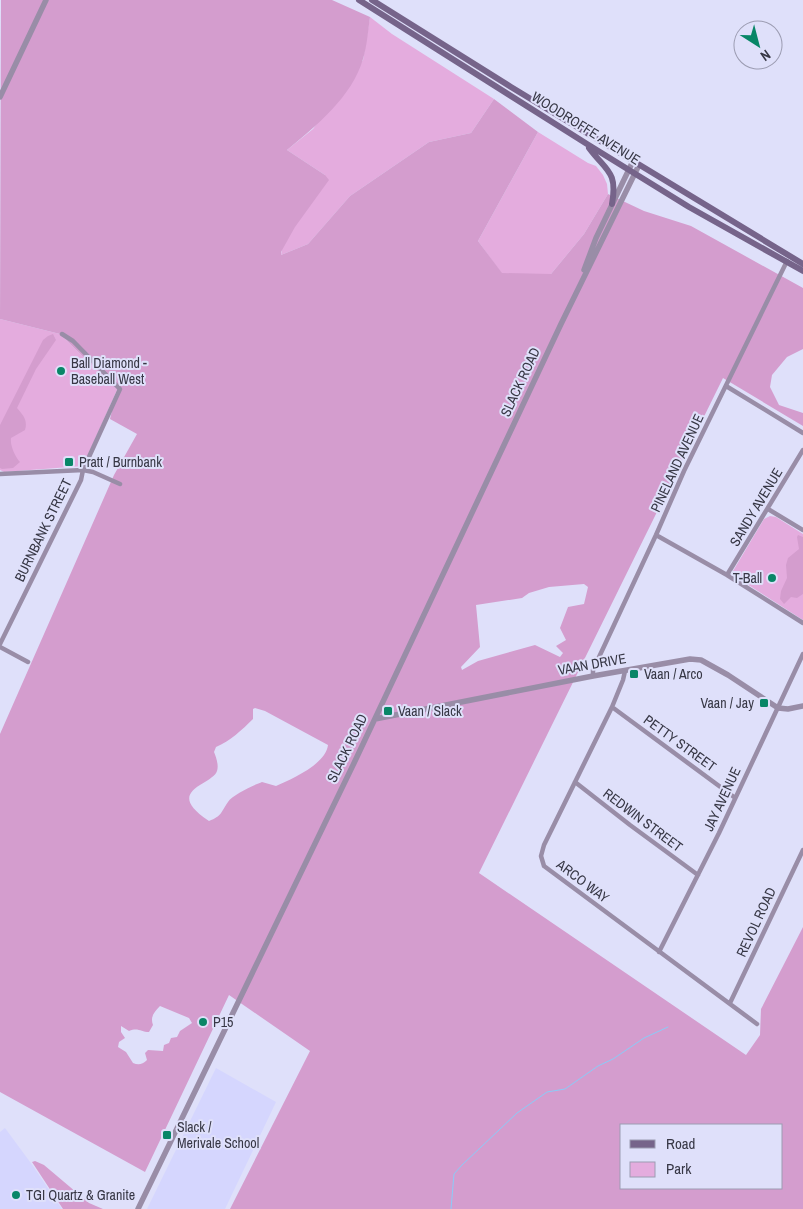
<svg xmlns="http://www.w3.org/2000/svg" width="803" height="1209" viewBox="0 0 803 1209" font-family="'Archivo Narrow',sans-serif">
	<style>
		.built { fill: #d5d6fe }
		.green { fill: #e4acde }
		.forest { fill: #d49dce; fill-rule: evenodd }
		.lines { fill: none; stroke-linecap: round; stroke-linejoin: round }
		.stream { stroke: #8accf8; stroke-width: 1 }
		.minor { stroke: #998da7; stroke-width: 4.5 }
		.tertiary { stroke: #998da7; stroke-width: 5.5 }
		.secondary { stroke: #76648a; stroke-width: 6 }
		.poi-dot { fill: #088667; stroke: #dfe0fa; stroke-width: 2 }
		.labels { text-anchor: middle; stroke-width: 4; stroke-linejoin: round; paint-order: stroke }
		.street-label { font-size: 14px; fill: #373745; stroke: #dfe0fa }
		.poi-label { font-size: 14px; fill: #373745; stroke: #dfe0fa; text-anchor: start }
	</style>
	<rect width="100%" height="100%" fill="#dfe0fa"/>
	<path class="built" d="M216 1068 276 1102 225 1209H147Z
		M5 1128 33 1166 62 1209H0V1132Z"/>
	<path class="green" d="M370 17 392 34 494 99 471 133 429 142 350 196 308 244 281 255 282 248 325 175 287 150 313 129 363 60Z
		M538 132 588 163 596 166 603 175 607 184 608 194 584 234 551 274H502L478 241Z
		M0 319 60 334 117 390 83 466 4 472 0 470Z
		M770 516 776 517 803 534V620L733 575V571L764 519Z"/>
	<path class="forest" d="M1 0H332L370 17C368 31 367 46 363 59 352 97 316 126 287 150L325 175 329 180 295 227 281 252V255L308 244 350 196 429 142 471 133 494 99 538 132 478 241 502 273 551 274 584 234 608 194 644 211 691 226 803 288V349L787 357 772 375 770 387 779 405 803 413V426L723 378 479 873 746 1055 760 1035 761 1009 803 927V1209H230L310 1051 229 995 145 1172 0 1092V734L114 475 137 434 110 419 117 390 60 334 0 319ZM584 584 588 587 584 604 568 607 560 628 566 640 556 646 563 653 560 657 535 645 478 661 462 670 461 667 480 647 476 605 522 598 529 593 549 587ZM255 708 265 711 328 745C326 764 292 779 276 786L262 782C254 785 232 795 228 802 221 812 222 816 209 821 162 790 213 785 217 771 219 765 216 757 214 752L216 747C230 741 242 730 253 719V709ZM160 1006 189 1018 192 1023 180 1031 177 1037 171 1038 169 1043 164 1045 163 1051 148 1050 145 1053 147 1060C142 1065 138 1065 133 1063L126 1052 118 1047 119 1042 125 1038 121 1032V1026L129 1031C138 1027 141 1032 149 1032L153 1025C150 1017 154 1012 160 1006ZM622 1125H782V1188H622Z
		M53 334 56 340 36 369 17 408C23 415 28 420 25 430L11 438C10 446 15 456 20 462L13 468 2 469 0 468V425L43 340 48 336Z
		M798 535 803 537V594L797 598 791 597 784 604 780 599 781 591 787 578 786 565 788 558 799 549 797 537Z
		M35 1161 44 1165 89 1203 103 1209H63L32 1162Z"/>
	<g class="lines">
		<path class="stream" d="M451 1209 454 1174 462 1165 517 1113 547 1092 565 1089 598 1066 613 1059 644 1038 668 1027"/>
		<path class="minor" d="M726 386 803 433
			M0 474 83 470 93 472 120 484
			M768 509 803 530
			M656 535 727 575 803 623
			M727 575 803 450
			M0 644 81 480 83 470 120 389 73 341 62 334
			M0 647 28 662
			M625 671 623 680 612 707 544 845 541 856 544 866 757 1024
			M593 676V670L656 535 684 471 787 261
			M612 707 734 797
			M575 782 630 825 698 875
			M659 952 719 833 803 654
			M730 1003 803 850"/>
		<path class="tertiary" d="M0 97 46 0
			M584 270 596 238 633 161
			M375 719 593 676 690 659 701 660 728 675 778 708 788 709 803 706
			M138 1209 355 761 561 324 639 165"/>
		<path class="secondary" d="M359 0 587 144 689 207 803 271
			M372 0 511 87 803 264
			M589 148C606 171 618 171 612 204"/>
	</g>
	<g class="poi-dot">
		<circle cx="61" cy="371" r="5"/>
		<rect x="64" y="457" width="10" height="10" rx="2.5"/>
		<circle cx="772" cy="578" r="5"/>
		<rect x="629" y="669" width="10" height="10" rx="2.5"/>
		<rect x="759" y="698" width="10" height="10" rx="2.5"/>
		<rect x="383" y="706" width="10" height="10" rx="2.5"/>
		<circle cx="203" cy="1022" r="5"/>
		<rect x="162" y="1130" width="10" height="10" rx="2.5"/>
		<circle cx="16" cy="1195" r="5"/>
	</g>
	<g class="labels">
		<g class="street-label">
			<text transform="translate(586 128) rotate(32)" y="5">WOODROFFE AVENUE</text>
			<text transform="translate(520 382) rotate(-65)" y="5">SLACK ROAD</text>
			<text transform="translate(677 463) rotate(-65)" y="5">PINELAND AVENUE</text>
			<text transform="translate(756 507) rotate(-59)" y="5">SANDY AVENUE</text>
			<text transform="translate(43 530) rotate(-64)" y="5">BURNBANK STREET</text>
			<text transform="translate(592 664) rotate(-10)" y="5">VAAN DRIVE</text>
			<text transform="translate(680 743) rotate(36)" y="5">PETTY STREET</text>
			<text transform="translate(347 748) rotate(-64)" y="5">SLACK ROAD</text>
			<text transform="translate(722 799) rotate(-65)" y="5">JAY AVENUE</text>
			<text transform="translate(643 820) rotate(37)" y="5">REDWIN STREET</text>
			<text transform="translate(583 881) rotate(37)" y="5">ARCO WAY</text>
			<text transform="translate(756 922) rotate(-65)" y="5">REVOL ROAD</text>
		</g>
		<g class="poi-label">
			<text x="71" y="368">Ball Diamond -<tspan x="71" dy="16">Baseball West</tspan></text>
			<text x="79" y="467">Pratt / Burnbank</text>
			<text x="762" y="583" text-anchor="end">T-Ball</text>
			<text x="644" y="679">Vaan / Arco</text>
			<text x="754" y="708" text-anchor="end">Vaan / Jay</text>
			<text x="398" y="716">Vaan / Slack</text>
			<text x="213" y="1027">P15</text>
			<text x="177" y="1132">Slack /<tspan x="177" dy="16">Merivale School</tspan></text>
			<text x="26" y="1200">TGI Quartz &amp; Granite</text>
		</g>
	</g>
	<rect x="620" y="1124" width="162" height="65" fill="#dfe0fa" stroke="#9c9cb2"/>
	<rect x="630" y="1140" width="25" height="8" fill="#76648a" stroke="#9c9cb2"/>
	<text x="666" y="1149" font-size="15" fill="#373745">Road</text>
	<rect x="630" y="1162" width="25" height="15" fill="#e4acde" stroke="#9c9cb2"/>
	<text x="666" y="1174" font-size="15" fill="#373745">Park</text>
	<g transform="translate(758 45) rotate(144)"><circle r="24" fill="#dfe0fa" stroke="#9c9cb2"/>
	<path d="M0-4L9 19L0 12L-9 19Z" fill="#088667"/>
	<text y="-8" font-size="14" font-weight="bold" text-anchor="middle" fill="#373745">N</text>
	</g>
</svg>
